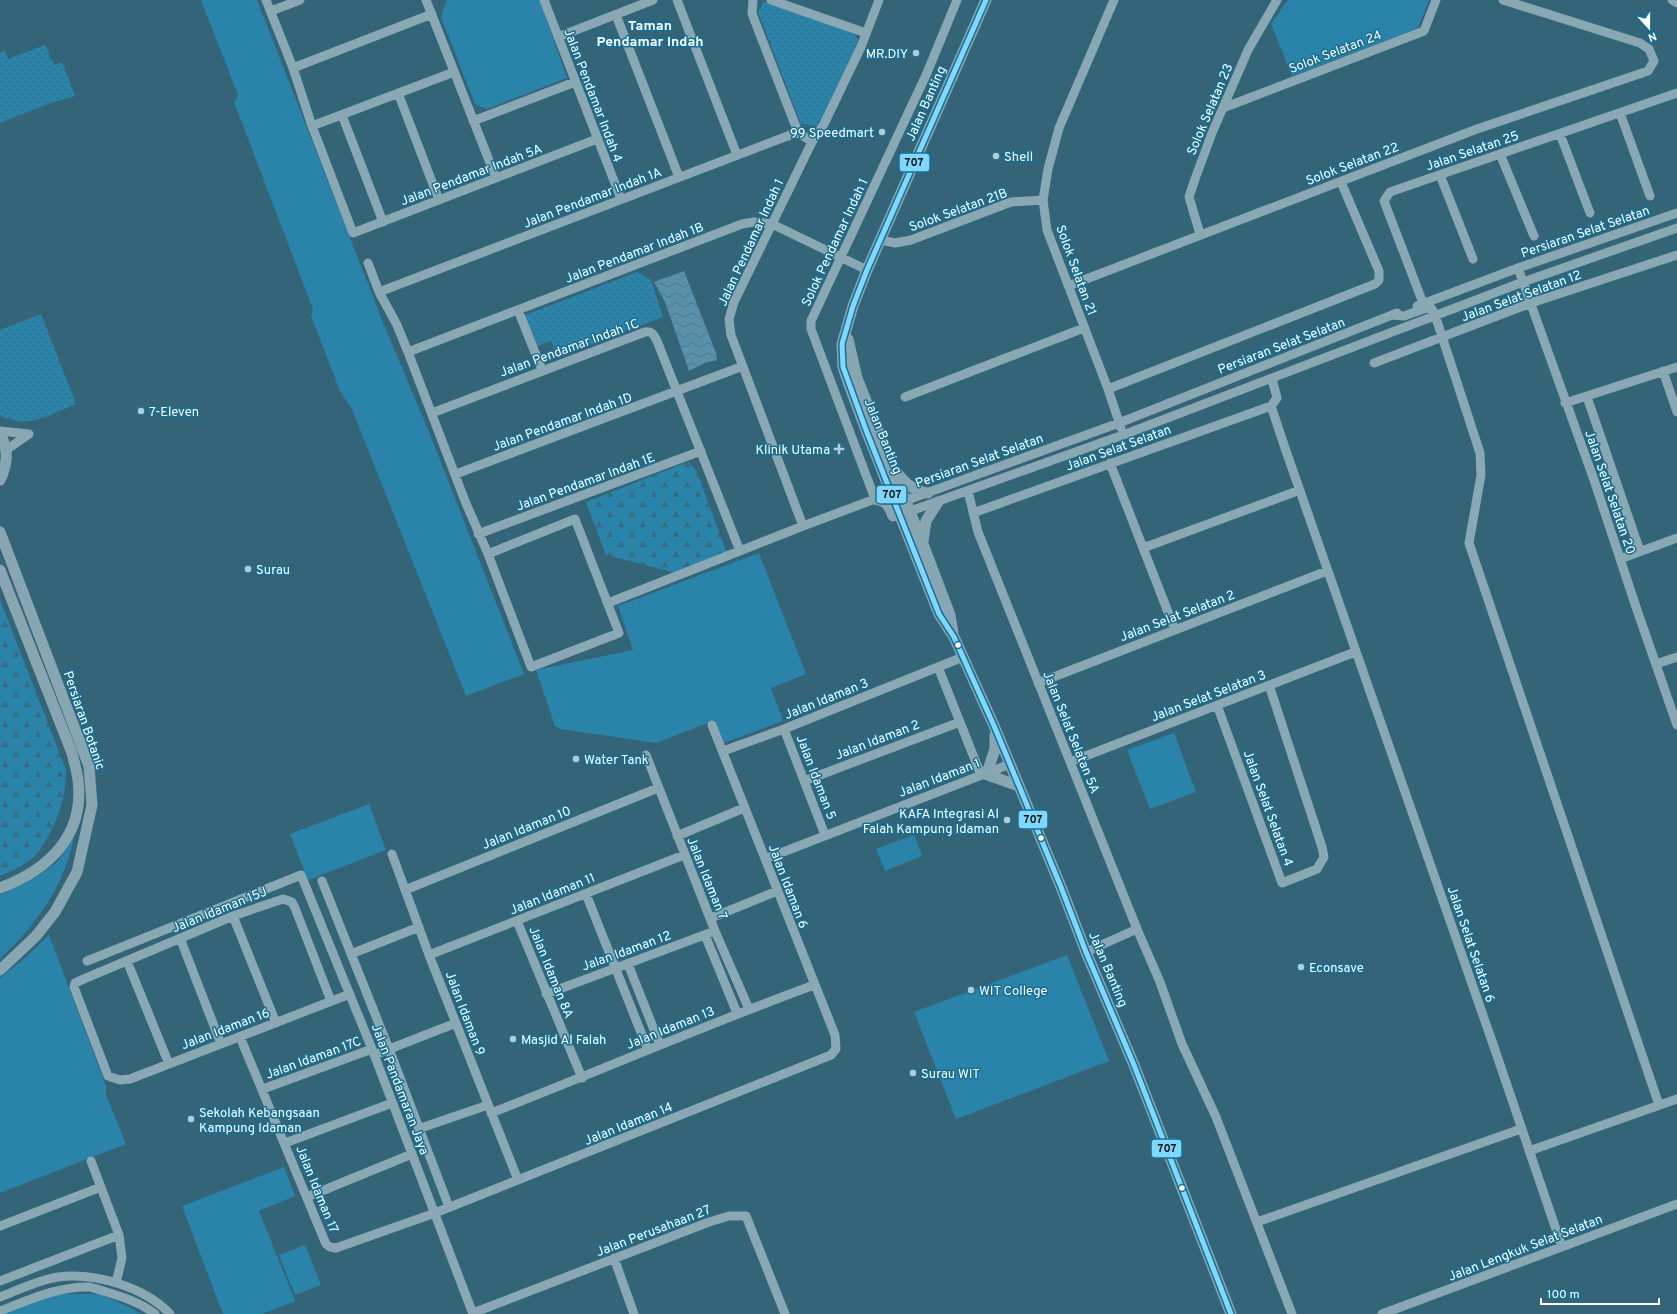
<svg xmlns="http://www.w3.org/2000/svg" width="1677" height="1314" viewBox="0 0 1677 1314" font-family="Overpass,sans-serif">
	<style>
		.grass { fill: #2a84a9 }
		.forest { fill: url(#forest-firs) }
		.park { fill: url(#park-dots) }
		.water { fill: url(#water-waves) }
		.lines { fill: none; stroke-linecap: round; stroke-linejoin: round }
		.minor { stroke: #8aa8b4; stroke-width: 9 }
		.major { stroke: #88a5b2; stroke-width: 11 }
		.bus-1-casing { stroke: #186f94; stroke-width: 8 }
		.bus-1 { stroke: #80d7ff; stroke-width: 5 }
		.poi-dot { fill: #b8c9d0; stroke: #186f94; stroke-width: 1.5 }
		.bus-dot { fill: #fff; stroke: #186f94; stroke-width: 1.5 }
		.labels { text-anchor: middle; stroke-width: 3; stroke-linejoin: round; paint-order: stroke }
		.street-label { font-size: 13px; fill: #fff; stroke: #186f94 }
		.poi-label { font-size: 13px; fill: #fff; stroke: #186f94; text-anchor: start }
		.neighbourhood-label { font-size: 14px; font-weight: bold; fill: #fff; stroke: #186f94 }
		.line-badge { stroke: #186f94; stroke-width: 1.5 }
		.pale-badge-label { font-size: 11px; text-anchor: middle; font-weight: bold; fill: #111 }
	</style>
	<defs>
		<pattern id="forest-firs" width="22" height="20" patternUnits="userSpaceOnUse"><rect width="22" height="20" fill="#2a84a9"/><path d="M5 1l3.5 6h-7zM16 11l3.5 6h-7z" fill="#396b7f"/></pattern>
		<pattern id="park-dots" width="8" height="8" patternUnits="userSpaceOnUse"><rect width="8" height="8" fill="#2a84a9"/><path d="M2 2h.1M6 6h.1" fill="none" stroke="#396b7f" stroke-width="1.8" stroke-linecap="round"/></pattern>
		<pattern id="water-waves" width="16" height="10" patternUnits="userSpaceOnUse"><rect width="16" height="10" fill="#5790a8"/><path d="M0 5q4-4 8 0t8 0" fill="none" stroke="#537888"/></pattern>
	</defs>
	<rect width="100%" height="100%" fill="#346478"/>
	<path class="grass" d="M201 0H257L384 325 429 432 524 674 466 696 352 409 340 391 311 316 313 309 234 102 238 95Z
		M449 0H540L567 78 487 109 475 104 441 17 446 1Z
		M1288 0H1429L1418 28 1292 76 1271 24Z
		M759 553 806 674 771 688 783 721 724 743 715 720 656 743 561 729 555 726 536 670 633 650 618 606Z
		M1174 733 1196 792 1150 809 1127 750Z
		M369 804 386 850 308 880 290 834Z
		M914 835 922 856 885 871 876 849Z
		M74 837C63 889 38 922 0 959V895L35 878 58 861Z
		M49 935 106 1086V1095L126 1144 0 1193V978L25 958Z
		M1067 955 1109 1061 956 1119 914 1012Z
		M284 1167 295 1196 259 1211 295 1301 262 1314H223L182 1206Z
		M305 1245 321 1285 295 1295 279 1255Z
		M54 1294H100L129 1307 141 1314H3Z"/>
	<path class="forest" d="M688 462 696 470 727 553 676 573 606 555 586 502Z
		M0 600 66 770C66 797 59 820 44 843 41 847 39 853 35 856 25 865 12 871 0 876Z"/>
	<path class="park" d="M764 2 854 33 860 43 820 126 801 124 758 12Z
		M45 45 54 65 62 62 75 96 48 104 0 123V53L5 51 8 59Z
		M637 272 651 280 663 317 558 357 551 341 535 347 523 316Z
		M41 314 76 404C49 415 28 430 0 415V330Z"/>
	<path class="water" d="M684 271 716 353 717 360 705 363 689 371 665 302 654 282Z"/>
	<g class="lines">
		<path class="minor" d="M266 0 293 68 312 126 353 233 597 139
			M426 0 496 178
			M544 0 621 199
			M677 0 737 155
			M753 0 752 13 754 19 798 132
			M771 0 866 33
			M1114 0 1059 128 1048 169 1043 200 1047 230 1108 389 1121 428
			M1672 0 1677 3
			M271 11 300 0
			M616 15 679 177
			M558 37 653 0
			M293 68 432 14
			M398 93 439 200
			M1223 108 1424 31 1436 0
			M1620 113 1650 196
			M342 115 383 222
			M473 121 575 82
			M312 126 454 72
			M1560 134 1590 213
			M1500 154 1534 236
			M1440 175 1473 259
			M1200 234 1189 197 1195 179 1212 133 1248 50 1277 0
			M881 240 895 243 911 240 1011 202 1043 200
			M368 263 379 292 397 325 408 352 465 501 488 554 531 667 619 633 575 519 488 554
			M1518 268 1594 480 1637 610 1677 725
			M1068 286 1477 129 1648 71 1654 61 1649 49 1640 43 1503 0
			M379 292 798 132 812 142
			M1423 303 1384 201 1390 192 1677 93
			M1417 306 1518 268 1677 213
			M518 310 542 370
			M1393 315 1404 316 1426 308 1432 309 1435 315 1480 453 1481 475 1469 543 1659 1105
			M408 352 742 224 754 222 772 224 867 270
			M1374 363 1531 303 1677 255
			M1663 371 1677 412
			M1272 379 1277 398 1271 406 1285 448 1493 1044 1562 1247
			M1108 389 1375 284 1379 280V271L1341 182
			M905 397 1084 328
			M1587 397 1640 551
			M1565 403 1677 367
			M432 413 645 332C653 331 654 335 657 341L740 551
			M0 431 29 434
			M6 450 29 434
			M1110 463 1175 630
			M456 474 743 366
			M968 491 978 532 1137 929 1086 952
			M899 503 1119 423 1397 313
			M905 513 1123 435 1523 282 1677 228
			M973 513 1271 406
			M803 526 731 335 729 319 734 302 812 142 824 124 861 47 879 0
			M478 534 701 451
			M1143 548 1300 490
			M1620 559 1677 538
			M608 603 803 526 875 499 811 329V321L927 73 957 0
			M1656 664 1677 657
			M938 667 963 657
			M1038 683 1327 571
			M1217 705 1282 883 1317 869 1324 857 1322 847 1269 685
			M784 729 825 835
			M723 751 784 729 938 667 981 775
			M646 755 715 931 749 1009
			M1070 762 1355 652
			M804 781 960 722
			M677 836 744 808
			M392 854 429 955 518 1180
			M765 859 1010 764
			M322 881 389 1049 449 1207
			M405 890 658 788
			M586 894 648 1050
			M233 916 276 1023
			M711 918 777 891
			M517 921 582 1078
			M1137 929 1160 982 1182 1044 1216 1117 1292 1314
			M705 935 737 1013
			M180 938 221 1044
			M351 954 419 927
			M429 955 684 855
			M87 961 301 875 372 1049 473 1314
			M127 961 169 1064
			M628 964 660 1045
			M546 994 715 931
			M331 1001 295 908 292 902 283 899 233 916 79 981 75 983 74 987 108 1076 120 1080 130 1079 350 994
			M240 1037 326 1244 330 1247 336 1248 435 1213 831 1055 836 1049 835 1035 712 725
			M374 1055 456 1023
			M263 1089 372 1049
			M491 1113C599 1071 705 1025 814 985
			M418 1129 488 1105
			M285 1143 392 1103
			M1529 1151 1677 1099
			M91 1161 119 1235 122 1258 116 1283
			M307 1197 412 1154
			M1257 1222 1521 1129
			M0 1226 101 1187
			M614 1258 634 1314
			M0 1281 119 1235
			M0 1297C19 1290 38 1280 58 1277 94 1272 145 1287 170 1314
			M0 1311C29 1300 58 1286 90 1287 112 1294 136 1299 155 1314
			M473 1313 709 1222 729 1216H746L785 1314
			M1382 1314 1677 1204"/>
		<path class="major" d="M986 0 867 270 853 306 842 344 843 367 848 382 866 430 939 614 954 637 995 728 1061 887 1086 952 1134 1065 1231 1314
			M848 339 857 378 923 544 950 615 953 633
			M0 434C9 449 8 464 0 480
			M897 473C906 484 914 491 928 493
			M875 499C887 501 889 506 893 516
			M0 532 89 766 92 805 77 872 55 912 36 936 0 970
			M923 541 926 521 938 502
			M0 570 72 753C74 762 77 771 78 780 85 836 48 870 0 888
			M987 773 995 749V735
			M985 774 1019 786"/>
		<g class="bus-1-casing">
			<path id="bus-1" d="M986 0 867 270 853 306 842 344 843 367 866 430 939 614 954 637 995 728 1061 887 1086 952 1134 1065 1231 1314"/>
		</g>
		<use href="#bus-1" class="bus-1"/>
	</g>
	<g class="poi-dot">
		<circle cx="916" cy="53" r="4"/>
		<circle cx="882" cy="132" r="4"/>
		<circle cx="996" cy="156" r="4"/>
		<circle cx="141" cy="411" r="4"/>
		<path d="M837 443h4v4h4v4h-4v4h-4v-4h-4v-4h4z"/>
		<circle cx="248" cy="569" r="4"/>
		<circle cx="576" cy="759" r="4"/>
		<circle cx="1007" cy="820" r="4"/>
		<circle cx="1301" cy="967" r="4"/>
		<circle cx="971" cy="990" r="4"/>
		<circle cx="513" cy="1039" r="4"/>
		<circle cx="913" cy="1073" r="4"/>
		<circle cx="191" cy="1119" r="4"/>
	</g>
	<g class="bus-dot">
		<circle cx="958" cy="645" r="3.5"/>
		<circle cx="1041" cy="838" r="3.5"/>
		<circle cx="1182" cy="1188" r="3.5"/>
	</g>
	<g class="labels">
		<g class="street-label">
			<text transform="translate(1335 51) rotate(-21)" y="5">Solok Selatan 24</text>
			<text transform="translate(594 95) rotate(69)" y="5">Jalan Pendamar Indah 4</text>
			<text transform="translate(925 103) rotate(-66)" y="5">Jalan Banting</text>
			<text transform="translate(1209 109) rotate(-67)" y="5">Solok Selatan 23</text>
			<text transform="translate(1472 150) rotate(-19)" y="5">Jalan Selatan 25</text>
			<text transform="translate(1352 163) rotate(-21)" y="5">Solok Selatan 22</text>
			<text transform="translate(471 174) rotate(-21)" y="5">Jalan Pendamar Indah 5A</text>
			<text transform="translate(592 197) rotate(-21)" y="5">Jalan Pendamar Indah 1A</text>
			<text transform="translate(958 209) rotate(-20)" y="5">Solok Selatan 21B</text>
			<text transform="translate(1585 231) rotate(-19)" y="5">Persiaran Selat Selatan</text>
			<text transform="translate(750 242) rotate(-65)" y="5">Jalan Pendamar Indah 1</text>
			<text transform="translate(834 242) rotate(-65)" y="5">Solok Pendamar Indah 1</text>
			<text transform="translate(634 252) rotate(-21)" y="5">Jalan Pendamar Indah 1B</text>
			<text transform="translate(1077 270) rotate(70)" y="5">Solok Selatan 21</text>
			<text transform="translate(1521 295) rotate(-20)" y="5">Jalan Selat Selatan 12</text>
			<text transform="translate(1281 345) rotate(-21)" y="5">Persiaran Selat Selatan</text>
			<text transform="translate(569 347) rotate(-20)" y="5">Jalan Pendamar Indah 1C</text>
			<text transform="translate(562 421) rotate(-20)" y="5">Jalan Pendamar Indah 1D</text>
			<text transform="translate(884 436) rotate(68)" y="5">Jalan Banting</text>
			<text transform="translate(1118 447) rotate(-20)" y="5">Jalan Selat Selatan</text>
			<text transform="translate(979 460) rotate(-20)" y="5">Persiaran Selat Selatan</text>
			<text transform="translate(585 481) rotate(-20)" y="5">Jalan Pendamar Indah 1E</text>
			<text transform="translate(1611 492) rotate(71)" y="5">Jalan Selat Selatan 20</text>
			<text transform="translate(1177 615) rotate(-21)" y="5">Jalan Selat Selatan 2</text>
			<text transform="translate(1208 695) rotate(-21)" y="5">Jalan Selat Selatan 3</text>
			<text transform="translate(826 698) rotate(-22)" y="5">Jalan Idaman 3</text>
			<text transform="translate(85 720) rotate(71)" y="5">Persiaran Botanic</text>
			<text transform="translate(1072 732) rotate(68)" y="5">Jalan Selat Selatan 5A</text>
			<text transform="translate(877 739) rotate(-21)" y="5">Jalan Idaman 2</text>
			<text transform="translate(817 777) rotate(69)" y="5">Jalan Idaman 5</text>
			<text transform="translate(939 777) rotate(-21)" y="5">Jalan Idaman 1</text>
			<text transform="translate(1269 808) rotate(70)" y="5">Jalan Selat Selatan 4</text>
			<text transform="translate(526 827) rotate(-22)" y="5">Jalan Idaman 10</text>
			<text transform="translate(708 878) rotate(68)" y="5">Jalan Idaman 7</text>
			<text transform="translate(789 886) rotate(69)" y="5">Jalan Idaman 6</text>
			<text transform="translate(552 893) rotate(-22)" y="5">Jalan Idaman 11</text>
			<text transform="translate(219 909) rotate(-22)" y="5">Jalan Idaman 15J</text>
			<text transform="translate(1472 944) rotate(71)" y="5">Jalan Selat Selatan 6</text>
			<text transform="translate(626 950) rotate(-20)" y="5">Jalan Idaman 12</text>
			<text transform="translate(1109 969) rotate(67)" y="5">Jalan Banting</text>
			<text transform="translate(552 972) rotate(68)" y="5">Jalan Idaman 8A</text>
			<text transform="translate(466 1013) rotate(69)" y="5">Jalan Idaman 9</text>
			<text transform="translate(670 1027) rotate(-22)" y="5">Jalan Idaman 13</text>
			<text transform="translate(225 1028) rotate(-21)" y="5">Jalan Idaman 16</text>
			<text transform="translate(313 1057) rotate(-20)" y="5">Jalan Idaman 17C</text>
			<text transform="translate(401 1089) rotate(69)" y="5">Jalan Pandamaran Jaya</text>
			<text transform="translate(628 1123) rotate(-22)" y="5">Jalan Idaman 14</text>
			<text transform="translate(318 1189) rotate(68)" y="5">Jalan Idaman 17</text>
			<text transform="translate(653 1230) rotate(-21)" y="5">Jalan Perusahaan 27</text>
			<text transform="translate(1525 1247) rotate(-21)" y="5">Jalan Lengkuk Selat Selatan</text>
		</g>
		<g class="poi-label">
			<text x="908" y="58" text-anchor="end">MR.DIY</text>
			<text x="874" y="137" text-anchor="end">99 Speedmart</text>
			<text x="1004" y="161">Shell</text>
			<text x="149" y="416">7-Eleven</text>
			<text x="830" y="454" text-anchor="end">Klinik Utama</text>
			<text x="256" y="574">Surau</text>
			<text x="584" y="764">Water Tank</text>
			<text x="999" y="818" text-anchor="end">KAFA Integrasi Al<tspan x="999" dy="15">Falah Kampung Idaman</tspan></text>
			<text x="1309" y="972">Econsave</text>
			<text x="979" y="995">WIT College</text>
			<text x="521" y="1044">Masjid Al Falah</text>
			<text x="921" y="1078">Surau WIT</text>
			<text x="199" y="1117">Sekolah Kebangsaan<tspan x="199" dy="15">Kampung Idaman</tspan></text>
		</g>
		<g class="neighbourhood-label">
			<text x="650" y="30">Taman<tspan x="650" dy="16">Pendamar Indah</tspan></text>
		</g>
	</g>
	<g class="line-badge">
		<rect x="899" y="153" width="31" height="19" rx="4" fill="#80d7ff"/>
		<rect x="876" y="485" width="31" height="19" rx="4" fill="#80d7ff"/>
		<rect x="1018" y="810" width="30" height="19" rx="4" fill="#80d7ff"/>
		<rect x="1151" y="1139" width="31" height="19" rx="4" fill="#80d7ff"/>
	</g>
	<g class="pale-badge-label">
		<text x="914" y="166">707</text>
		<text x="892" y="498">707</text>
		<text x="1033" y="823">707</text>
		<text x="1167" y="1152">707</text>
	</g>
	<g transform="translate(1649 28) rotate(159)" stroke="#186f94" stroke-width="3" paint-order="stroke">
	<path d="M0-3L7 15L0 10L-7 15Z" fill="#ffffff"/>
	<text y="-6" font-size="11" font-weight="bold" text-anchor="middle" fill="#ffffff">N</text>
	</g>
	<path d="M1541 1298v6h118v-6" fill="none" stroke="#ffffff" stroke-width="2"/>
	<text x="1547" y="1298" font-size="12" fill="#ffffff" stroke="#186f94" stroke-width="3" paint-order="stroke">100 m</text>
</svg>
